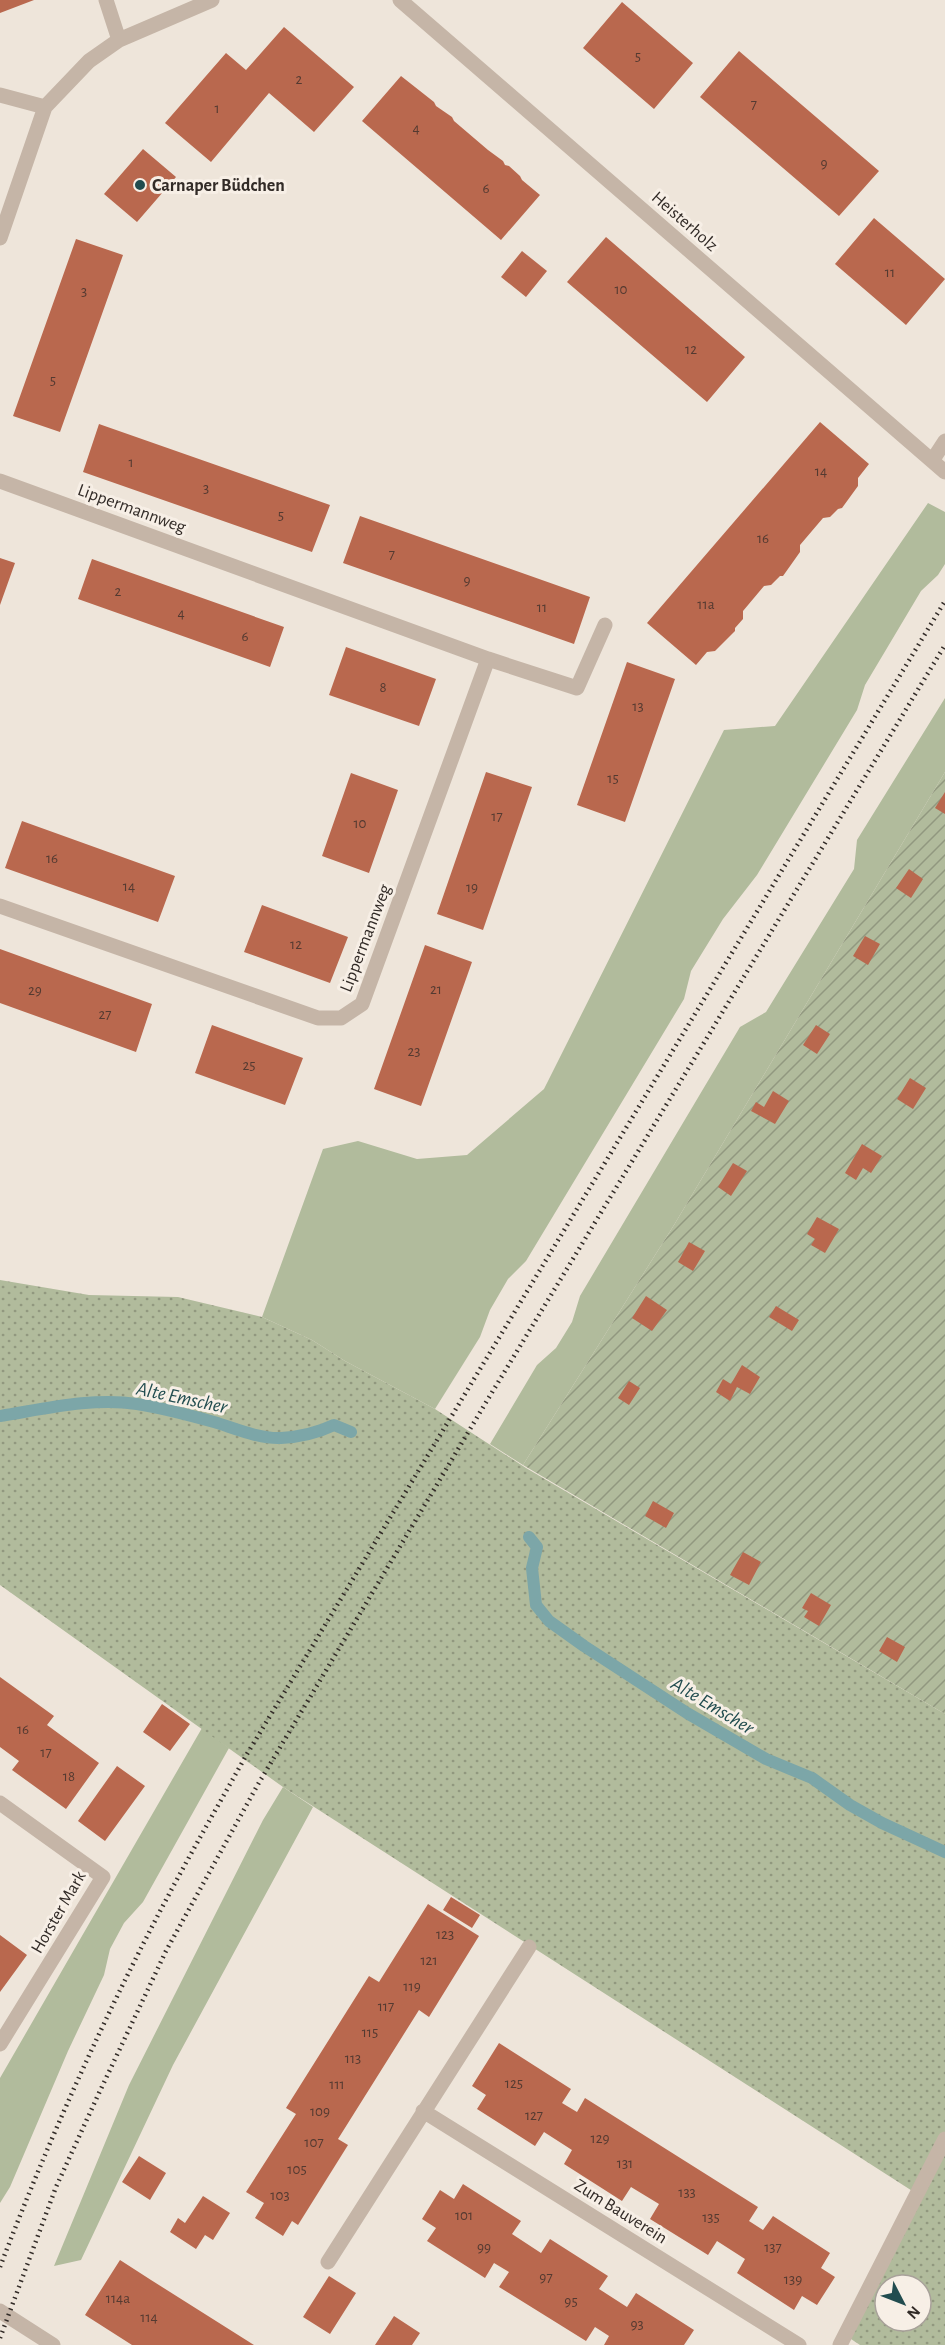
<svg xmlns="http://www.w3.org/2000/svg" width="945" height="2345" viewBox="0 0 945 2345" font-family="'Alegreya Sans',sans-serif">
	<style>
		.grass { fill: #b1bb9c }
		.park { fill: url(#park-dots); fill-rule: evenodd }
		.garden { fill: url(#garden-furrows) }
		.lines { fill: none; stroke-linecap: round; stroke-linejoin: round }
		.stream { stroke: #7ca6a8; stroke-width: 12 }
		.building { fill: #b9684e }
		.minor { stroke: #c5b5a7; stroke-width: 15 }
		.rail { stroke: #322b27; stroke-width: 4.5; stroke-dasharray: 1.5 4.5; stroke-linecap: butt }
		.poi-dot { fill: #214c4f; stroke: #f7efe6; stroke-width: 2 }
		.labels { text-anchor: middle; stroke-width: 6; stroke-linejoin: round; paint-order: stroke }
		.number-label { font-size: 15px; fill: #543a31 }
		.poi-label { font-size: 18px; font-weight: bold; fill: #322b27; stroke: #f7efe6; text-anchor: start }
		.street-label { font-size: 18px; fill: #322b27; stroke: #f7efe6 }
		.water-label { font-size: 20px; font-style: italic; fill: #214c4f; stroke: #f7efe6 }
	</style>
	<defs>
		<pattern id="park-dots" width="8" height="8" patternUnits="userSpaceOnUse" patternTransform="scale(1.5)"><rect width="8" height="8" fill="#b1bb9c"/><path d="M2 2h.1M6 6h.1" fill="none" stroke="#91987f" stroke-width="1.8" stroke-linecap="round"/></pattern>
		<pattern id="garden-furrows" width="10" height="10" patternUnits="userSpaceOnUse" patternTransform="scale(1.5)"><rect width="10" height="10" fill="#b1bb9c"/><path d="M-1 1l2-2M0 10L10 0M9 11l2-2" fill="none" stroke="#91987f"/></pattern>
	</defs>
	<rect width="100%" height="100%" fill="#eee5da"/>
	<path class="grass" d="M928 503 945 512V564L938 575 921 591 865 685 857 710 757 875 723 919 691 971 684 999 526 1261 508 1279 490 1310 480 1337 435 1409 345 1361 312 1340 262 1317 323 1149 358 1141 417 1159 467 1155 544 1089 724 730 775 726Z
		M945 698V772L674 1225 523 1465 490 1444 537 1365 556 1348 572 1322 580 1296 740 1027 766 1012 854 869 857 840Z
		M202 1728 229 1748 143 1902 124 1923 110 1949 104 1975 68 2051 10 2187 0 2203V2078Z
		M283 1787 313 1807 173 2065 81 2260 54 2266 129 2085 263 1820Z"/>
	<path class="park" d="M0 1280 89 1295 178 1297 262 1317 312 1340 345 1361 435 1409 526 1468 945 1714V2345H860L845 2335 917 2194 283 1787 0 1585ZM885 2285H921V2321H885Z"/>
	<path class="garden" d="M945 772V1714L523 1465 674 1225Z"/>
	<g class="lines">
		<path class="stream" d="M0 1416C44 1409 93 1397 137 1404 163 1408 189 1415 214 1422 234 1428 259 1439 281 1438 299 1437 317 1433 334 1425L351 1432
			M529 1537 537 1547 532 1568 536 1605 549 1621 584 1646 687 1713 766 1759 812 1778 850 1805 882 1823 945 1852"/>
	</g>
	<path class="building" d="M0 0H34L0 13Z
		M622 2 693 63 654 109 583 48Z
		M284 27 354 87 314 132 269 93 211 162 165 123 226 53 246 70Z
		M739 51 879 171 839 216 700 97Z
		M401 76 434 102 436 106 452 117 454 121 488 150 503 161 505 165 509 166 520 176 522 180 540 195 501 240 362 121Z
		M143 149 176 177 137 222 104 194Z
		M874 218 945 279 906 325 835 264Z
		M606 237 745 357 707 402 567 282Z
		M76 239 123 255 60 432 13 416Z
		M522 251 547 271 526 297 501 277Z
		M820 422 869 464 858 478V486L842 508 838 509 830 517 823 518 800 545V552L783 576H780L771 585 764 586 743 611V619L735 628V631L715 651 707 652 696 665 647 623Z
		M99 424 330 505 312 552 83 472Z
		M360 516 590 597 574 644 343 563Z
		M0 558 15 563 0 605Z
		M92 559 284 627 270 667 78 599Z
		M346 647 436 679 419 726 329 695Z
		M627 662 675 679 625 822 577 805Z
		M486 772 532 787 483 930 437 914Z
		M351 773 398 790 369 873 322 856Z
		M945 792V814L935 808Z
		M22 821 175 876 158 922 5 868Z
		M909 869 923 879 911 898 896 888Z
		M262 905 348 937 330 983 244 952Z
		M865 936 880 944 868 965 853 956Z
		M425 945 472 962 421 1106 374 1089Z
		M0 949 152 1004 136 1052 0 1003Z
		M212 1025 303 1058 285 1105 195 1073Z
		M816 1025 830 1034 817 1054 803 1045Z
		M910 1078 926 1088 913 1109 897 1099Z
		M773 1091 789 1101 775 1124 751 1111 756 1102 764 1107Z
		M862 1144 882 1156 871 1173 863 1168 856 1180 845 1173Z
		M733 1163 747 1171 731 1196 718 1187Z
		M817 1217 839 1229 825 1253 811 1245 815 1239 807 1234Z
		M689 1242 705 1251 693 1271 678 1262Z
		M646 1296 667 1310 652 1331 632 1318Z
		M776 1306 799 1320 792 1331 769 1317Z
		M742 1365 760 1377 750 1394 737 1387 730 1401 716 1392 723 1379 731 1384Z
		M629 1381 640 1388 629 1405 618 1398Z
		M653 1501 674 1513 666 1528 645 1516Z
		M743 1552 761 1562 749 1585 730 1575Z
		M811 1593 831 1605 819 1626 804 1617 808 1611 802 1608Z
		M887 1637 905 1647 897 1662 879 1651Z
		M0 1677 54 1716 47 1725 99 1763 66 1809 12 1770 19 1761 0 1747Z
		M162 1704 190 1724 170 1751 143 1732Z
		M117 1766 145 1786 105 1841 78 1821Z
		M451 1897 480 1915 472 1928 443 1910Z
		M428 1904 479 1936 429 2017 419 2010 338 2139 348 2145 298 2225 292 2221 283 2236 255 2218 264 2203 246 2192 296 2114 286 2108 369 1976 379 1982Z
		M0 1935 27 1955 0 1992Z
		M499 2043 571 2089 562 2103 577 2112 585 2098 758 2207 749 2221 763 2230 773 2216 830 2253 821 2268 835 2277 817 2305 802 2296 794 2310 737 2273 745 2259 717 2241 708 2255 650 2219 659 2204 631 2187 622 2201 564 2164 572 2150 544 2132 535 2146 477 2109 486 2095 472 2086Z
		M139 2156 166 2173 150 2200 122 2182Z
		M463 2184 521 2221 512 2234 541 2253 550 2239 608 2276 599 2289 627 2307 636 2293 694 2330 684 2345H604L609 2336 595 2327 586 2341 499 2287 509 2272 494 2263 485 2278 427 2241 436 2228 422 2219 440 2190 454 2199Z
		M203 2196 230 2213 213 2240 205 2235 196 2249 170 2232 178 2218 185 2223Z
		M120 2260 151 2280 254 2345H132L85 2315Z
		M329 2276 356 2293 330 2334 303 2317Z
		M394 2316 420 2333 412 2345H375Z"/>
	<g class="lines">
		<path class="minor" d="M106 0 119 40
			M400 0 945 472
			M0 95 45 107
			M0 238 45 107 89 61 119 40 212 0
			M932 461 945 441
			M0 481 488 659 577 688 605 625
			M0 906 318 1018H341L362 1004 488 659
			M0 1803 103 1877 0 2044
			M423 2111 799 2345
			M328 2262 529 1947
			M0 2311 53 2345
			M840 2345 945 2139"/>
		<path class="rail" d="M0 2267C48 2141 104 2017 167 1898 193 1849 220 1802 247 1754L945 601
			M0 2338 56 2187 99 2093 166 1951 257 1786 488 1399 945 645"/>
	</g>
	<circle class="poi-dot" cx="140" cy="185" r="6"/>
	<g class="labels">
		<g class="number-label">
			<text x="638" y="61">5</text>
			<text x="299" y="84">2</text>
			<text x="754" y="109">7</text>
			<text x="217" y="113">1</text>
			<text x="416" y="133">4</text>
			<text x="824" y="168">9</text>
			<text x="486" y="193">6</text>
			<text x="890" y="277">11</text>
			<text x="621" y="294">10</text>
			<text x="84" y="296">3</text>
			<text x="691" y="354">12</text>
			<text x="53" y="385">5</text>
			<text x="131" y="467">1</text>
			<text x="821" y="476">14</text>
			<text x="206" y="493">3</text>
			<text x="281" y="520">5</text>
			<text x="763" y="543">16</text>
			<text x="392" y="559">7</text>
			<text x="467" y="585">9</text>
			<text x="118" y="596">2</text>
			<text x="706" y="609">11a</text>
			<text x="542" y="612">11</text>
			<text x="181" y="618">4</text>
			<text x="245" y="641">6</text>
			<text x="383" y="692">8</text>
			<text x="638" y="711">13</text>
			<text x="613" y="783">15</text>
			<text x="497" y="821">17</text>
			<text x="360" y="828">10</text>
			<text x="52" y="863">16</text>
			<text x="129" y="891">14</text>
			<text x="472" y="892">19</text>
			<text x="296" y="949">12</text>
			<text x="436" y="994">21</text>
			<text x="35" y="995">29</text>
			<text x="105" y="1019">27</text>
			<text x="414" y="1056">23</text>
			<text x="249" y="1070">25</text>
			<text x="23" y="1734">16</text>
			<text x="46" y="1757">17</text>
			<text x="69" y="1781">18</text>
			<text x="445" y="1939">123</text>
			<text x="429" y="1965">121</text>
			<text x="412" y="1991">119</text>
			<text x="386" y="2011">117</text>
			<text x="370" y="2037">115</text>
			<text x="353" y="2063">113</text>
			<text x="514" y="2088">125</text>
			<text x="337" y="2089">111</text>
			<text x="320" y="2116">109</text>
			<text x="534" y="2120">127</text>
			<text x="600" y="2143">129</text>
			<text x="314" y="2147">107</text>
			<text x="625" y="2168">131</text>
			<text x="297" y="2174">105</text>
			<text x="687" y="2197">133</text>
			<text x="280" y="2200">103</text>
			<text x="464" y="2220">101</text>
			<text x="711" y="2222">135</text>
			<text x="484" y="2252">99</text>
			<text x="773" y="2252">137</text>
			<text x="546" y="2282">97</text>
			<text x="793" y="2284">139</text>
			<text x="118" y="2303">114a</text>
			<text x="571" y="2306">95</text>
			<text x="149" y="2322">114</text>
			<text x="637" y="2329">93</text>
		</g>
		<g class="poi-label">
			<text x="152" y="191">Carnaper Büdchen</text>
		</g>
		<g class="street-label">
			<text transform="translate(685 221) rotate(41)" y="6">Heisterholz</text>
			<text transform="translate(132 508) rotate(20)" y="6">Lippermannweg</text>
			<text transform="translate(365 938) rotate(-69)" y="6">Lippermannweg</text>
			<text transform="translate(58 1912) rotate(-60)" y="6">Horster Mark</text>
			<text transform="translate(621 2211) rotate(32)" y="6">Zum Bauverein</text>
		</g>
		<g class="water-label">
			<text transform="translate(182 1397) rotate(12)" y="7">Alte Emscher</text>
			<text transform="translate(713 1705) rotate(31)" y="7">Alte Emscher</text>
		</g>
	</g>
	<g transform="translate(903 2303) rotate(132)"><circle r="28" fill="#f7efe6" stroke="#a8a19a" stroke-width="1.5"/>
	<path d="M0-4.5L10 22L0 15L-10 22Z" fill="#214c4f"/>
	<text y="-9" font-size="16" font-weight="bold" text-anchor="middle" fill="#322b27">N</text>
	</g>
</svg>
